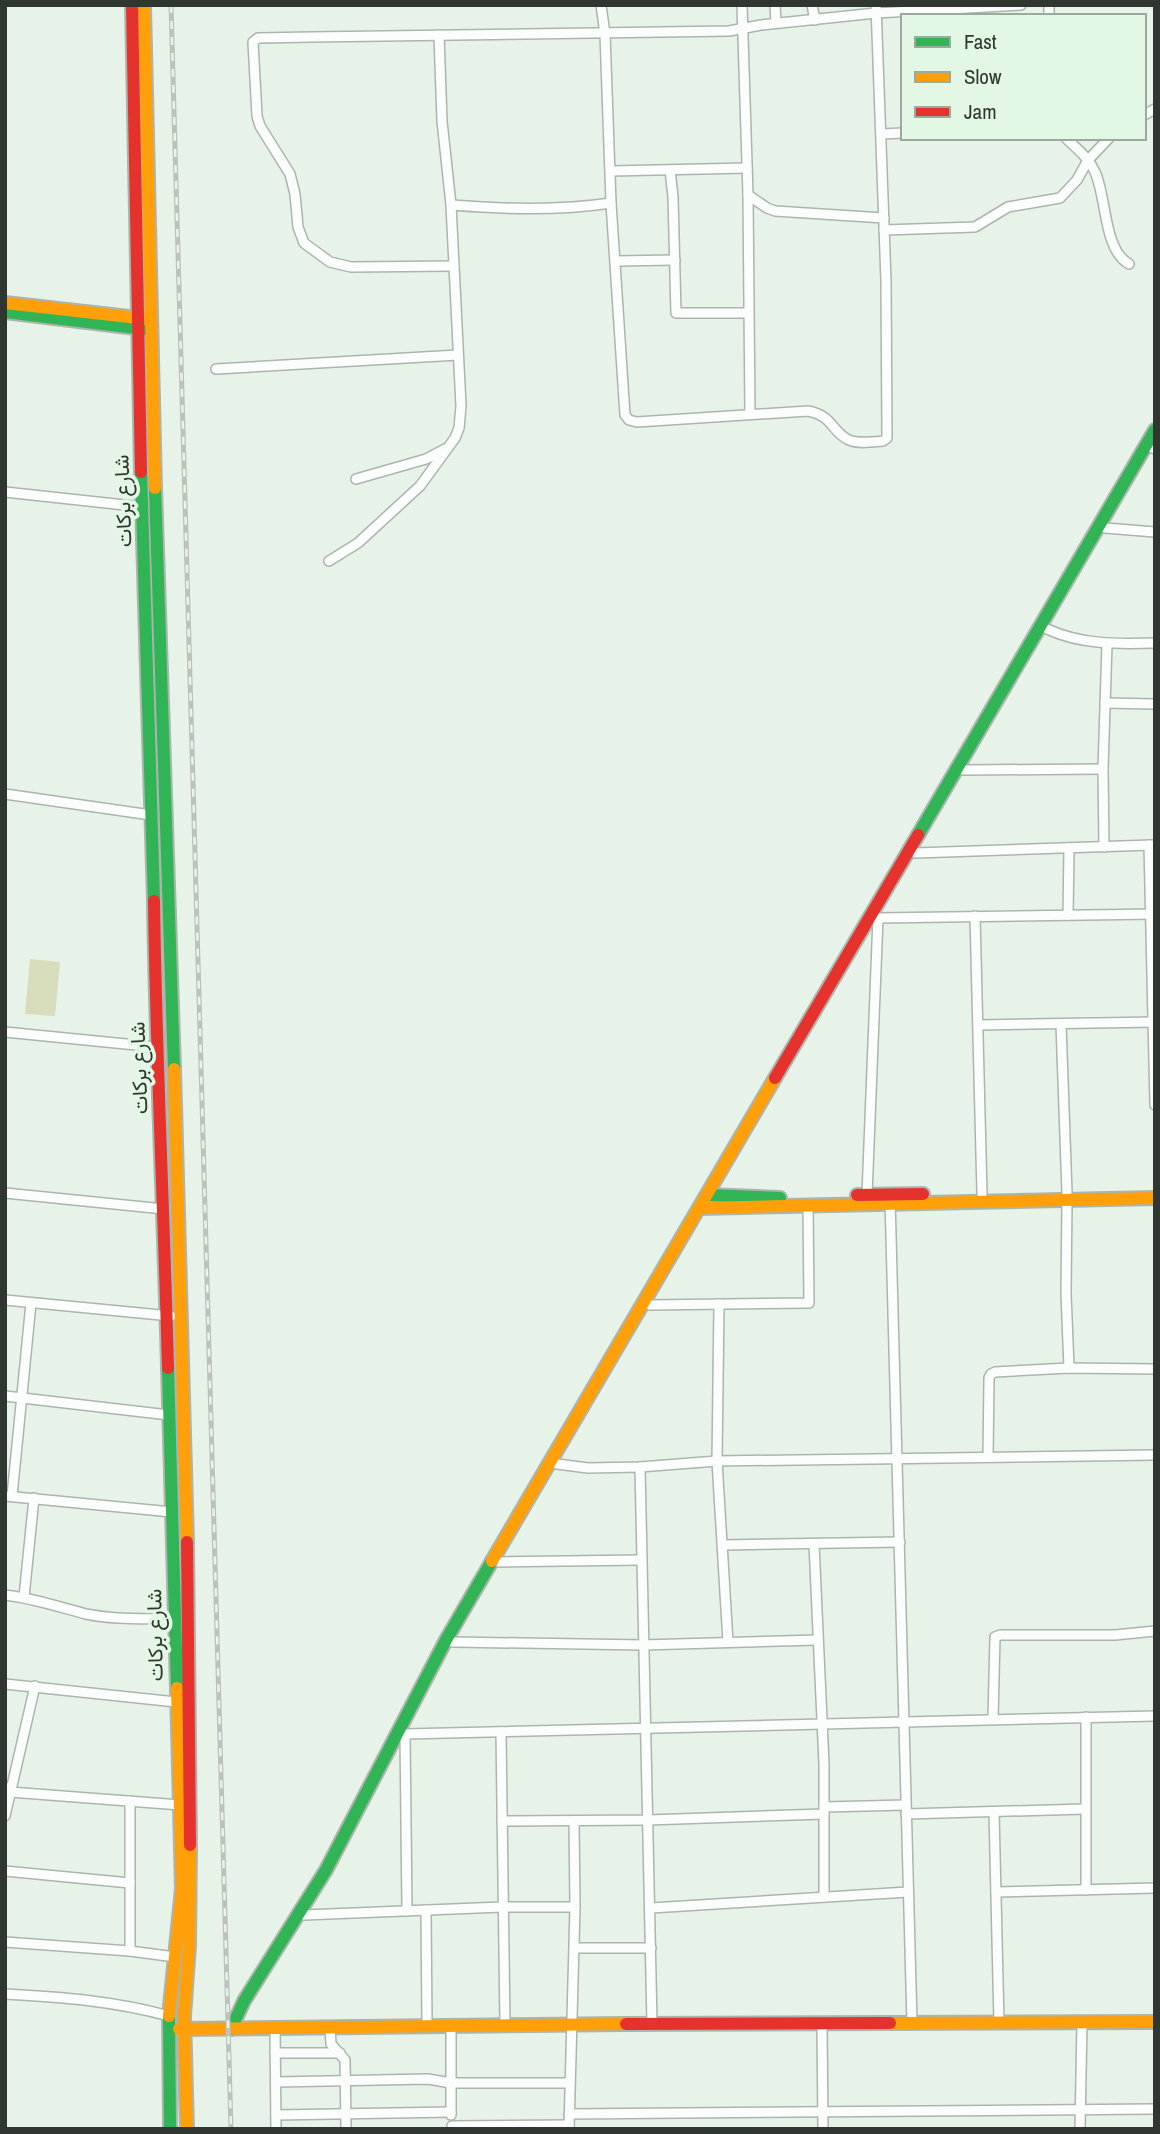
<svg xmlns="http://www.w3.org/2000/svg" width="1160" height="2134" viewBox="0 0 1160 2134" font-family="'Archivo Narrow',Vazirmatn,sans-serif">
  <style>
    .green { fill: #d7dcbb }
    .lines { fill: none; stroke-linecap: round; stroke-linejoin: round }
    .street-casing { stroke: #acb5ad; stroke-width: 12 }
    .fast-casing { stroke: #acb5ad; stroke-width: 16 }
    .slow-casing { stroke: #acb5ad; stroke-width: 16 }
    .jam-casing { stroke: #acb5ad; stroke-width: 16 }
    .street { stroke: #fbfdfc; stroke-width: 9 }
    .fast { stroke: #30b455; stroke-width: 12 }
    .slow { stroke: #ff9f0a; stroke-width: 12 }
    .jam { stroke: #e5322d; stroke-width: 12 }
    .rail-casing { stroke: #bdc0be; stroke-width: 5 }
    .rail { stroke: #e2f8e5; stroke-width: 2.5; stroke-dasharray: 8; stroke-linecap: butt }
    .labels { text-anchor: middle; stroke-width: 7; stroke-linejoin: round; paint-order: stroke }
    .street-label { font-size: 21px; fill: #2f3730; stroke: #e2f8e5 }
  </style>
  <rect width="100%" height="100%" fill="#e7f3e8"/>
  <polygon class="green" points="30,959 60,962 55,1016 25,1014"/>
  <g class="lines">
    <g class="street-casing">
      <g id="street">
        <path d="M601,5L605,34L611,203L625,415L629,420L637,422L808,411C834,416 831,432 849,440C858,444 872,442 883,441L887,438L886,281L876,5"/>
        <polyline points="742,5 748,195 750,414"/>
        <polyline points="775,5 776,23"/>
        <polyline points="812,5 815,20"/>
        <polyline points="1049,5 1049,16"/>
        <polyline points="1144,115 1155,109"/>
        <polyline points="881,134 903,133"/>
        <path d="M1066,138C1077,149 1089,158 1095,172C1107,198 1103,249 1129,264"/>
        <polyline points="670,170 673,197 676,313 748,313"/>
        <polyline points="611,171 747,168"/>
        <polyline points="748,195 767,208 775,211 884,218"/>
        <path d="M451,205C505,209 557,211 611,203"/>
        <polyline points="884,230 975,227 1008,207 1060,198 1077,180 1088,160 1109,138"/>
        <polyline points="616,261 675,260"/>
        <polyline points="454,266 351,267 330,262 304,243 298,227 295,194 290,174 260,126 257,116 253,42 258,38 312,37 729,31 761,25 876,13 1021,5"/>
        <polyline points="216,369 458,355"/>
        <polyline points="1152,448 1155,449"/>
        <polyline points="356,479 426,459 445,449"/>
        <polyline points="5,492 143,507"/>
        <polyline points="1105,528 1155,532"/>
        <polyline points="329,561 358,543 420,486 455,438 459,428 461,406 451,205 442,121 439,35"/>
        <path d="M1047,629C1082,645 1117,644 1155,643"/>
        <polyline points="1105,703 1155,704"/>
        <polyline points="964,770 1103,769"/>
        <polyline points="5,794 151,815"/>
        <polyline points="1149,845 1155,1105"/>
        <polyline points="1104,847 1103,769 1107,644"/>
        <polyline points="916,853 1152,845"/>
        <polyline points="1068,915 1069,848"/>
        <polyline points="975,916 982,1194"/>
        <polyline points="1061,1024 1067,1193"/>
        <polyline points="979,1025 1155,1022"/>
        <polyline points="5,1032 156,1047"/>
        <polyline points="5,1193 164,1209"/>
        <polyline points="867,1195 878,918 1155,914"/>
        <polyline points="890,1199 912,2023"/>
        <polyline points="1067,1201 1066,1293 1069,1368"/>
        <polyline points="5,1300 171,1316"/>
        <polyline points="719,1304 717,1461 728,1642"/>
        <polyline points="650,1305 809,1303 808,1205"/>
        <polyline points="5,1396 169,1415"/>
        <polyline points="988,1457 989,1378 991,1374 995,1372 1069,1368 1155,1369"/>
        <polyline points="557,1464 588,1468 640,1467 717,1461 1155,1455"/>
        <polyline points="640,1467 652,2024"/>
        <polyline points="5,1496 172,1512"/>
        <polyline points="12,1496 31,1303"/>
        <polyline points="814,1544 824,1764 824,1897"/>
        <polyline points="723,1545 900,1542"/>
        <polyline points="499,1562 641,1560"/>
        <path d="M5,1595C33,1598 59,1607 86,1614C115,1620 144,1618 174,1619"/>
        <polyline points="24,1597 34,1498"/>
        <polyline points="453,1642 643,1645 818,1640"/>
        <polyline points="5,1684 176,1702"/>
        <polyline points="1086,1717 1086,1890"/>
        <polyline points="993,1719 995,1637 1000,1635 1115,1635 1155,1631"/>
        <polyline points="501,1732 505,2025"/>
        <polyline points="5,1787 10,1792 180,1805"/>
        <polyline points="130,1801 130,1951"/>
        <polyline points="824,1807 906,1805"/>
        <polyline points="994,1812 999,2023"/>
        <polyline points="906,1814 1085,1809"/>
        <polyline points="5,1816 35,1686"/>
        <polyline points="502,1821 648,1820 824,1814"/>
        <polyline points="5,1871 130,1883"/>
        <polyline points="996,1892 1155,1888"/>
        <polyline points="651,1908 908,1892"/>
        <polyline points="426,1910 427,2026"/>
        <polyline points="407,1911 405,1734 1155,1716"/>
        <polyline points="304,1915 502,1907 575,1907"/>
        <polyline points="5,1942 130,1951 175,1957"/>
        <polyline points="575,1948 651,1948"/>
        <path d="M5,1994C61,1997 115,2001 169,2016"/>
        <polyline points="822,2024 823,2129"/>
        <polyline points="275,2028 276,2129"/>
        <polyline points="330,2028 331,2044 345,2060 346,2129"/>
        <polyline points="275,2053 340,2053"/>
        <polyline points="276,2082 428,2079 451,2083 570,2083"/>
        <polyline points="569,2114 1155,2109"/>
        <polyline points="276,2115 451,2112"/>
        <polyline points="451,2115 451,2026"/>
        <polyline points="452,2126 569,2125"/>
        <polyline points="569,2129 575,1907 574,1821"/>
        <polyline points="1080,2129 1082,2022"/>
      </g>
    </g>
    <g class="fast-casing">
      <g id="fast">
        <polyline points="5,312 144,329"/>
        <polyline points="141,472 154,901"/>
        <polyline points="155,488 174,1069"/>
        <polyline points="918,835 1155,430"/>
        <polyline points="707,1195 780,1198"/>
        <polyline points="168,1368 177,1688"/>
        <polyline points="169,2016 170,2129"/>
        <polyline points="231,2029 244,2001 326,1870 446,1640 492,1561"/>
      </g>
    </g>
    <g class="slow-casing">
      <g id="slow">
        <polyline points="144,5 155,488"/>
        <polyline points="5,303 147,319"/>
        <polyline points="174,1069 187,1542"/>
        <polyline points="699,1208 1155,1198"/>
        <polyline points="492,1561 775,1078"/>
        <polyline points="169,2016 182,1888 177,1688"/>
        <polyline points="890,2023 1155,2022"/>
        <polyline points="179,2029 626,2024"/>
        <polyline points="187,2129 184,2016 189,1946 190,1845"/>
      </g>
    </g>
    <g class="jam-casing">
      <g id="jam">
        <polyline points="132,5 141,472"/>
        <path d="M154,901C156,1057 164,1212 168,1368"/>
        <polyline points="775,1078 918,835"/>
        <polyline points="857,1195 923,1194"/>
        <polyline points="187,1542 190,1845"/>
        <polyline points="626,2024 890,2023"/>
      </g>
    </g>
    <use href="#street" class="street"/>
    <use href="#fast" class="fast"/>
    <use href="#slow" class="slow"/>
    <use href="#jam" class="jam"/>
    <g class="rail-casing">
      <polyline id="rail" points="171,5 231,2129"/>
    </g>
    <use href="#rail" class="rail"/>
  </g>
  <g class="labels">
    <g class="street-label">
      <text transform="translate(123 501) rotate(-92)" y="7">شارع بركات</text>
      <text transform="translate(139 1068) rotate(-92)" y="7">شارع بركات</text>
      <text transform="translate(155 1635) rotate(-91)" y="7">شارع بركات</text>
    </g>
  </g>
  <rect width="1160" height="2134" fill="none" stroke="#2f3730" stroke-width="14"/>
  <rect x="901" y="14" width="245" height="126" fill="#e2f8e5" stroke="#9aab9d" stroke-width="2"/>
  <rect x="915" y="37" width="35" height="10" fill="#30b455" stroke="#9aab9d" stroke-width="2"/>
  <text x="964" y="49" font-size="21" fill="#2f3730">Fast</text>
  <rect x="915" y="72" width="35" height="10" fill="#ff9f0a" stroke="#9aab9d" stroke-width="2"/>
  <text x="964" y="84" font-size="21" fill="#2f3730">Slow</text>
  <rect x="915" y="107" width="35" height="10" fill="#e5322d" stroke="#9aab9d" stroke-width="2"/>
  <text x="964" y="119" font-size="21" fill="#2f3730">Jam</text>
</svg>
